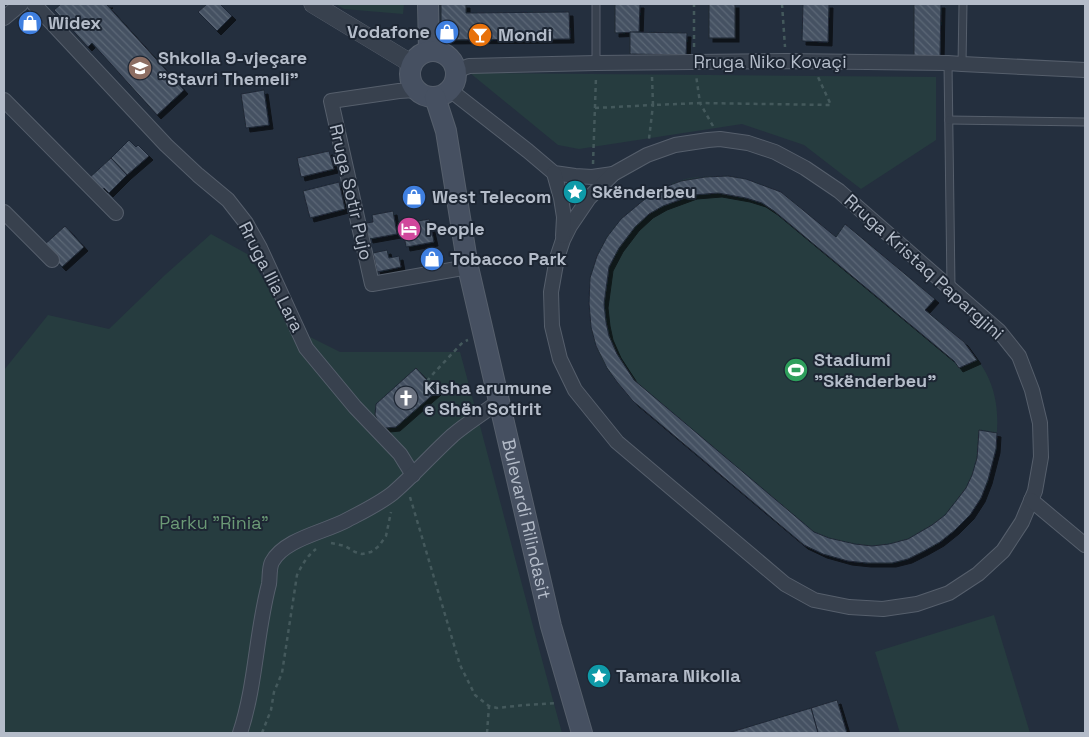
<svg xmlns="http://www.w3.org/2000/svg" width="1089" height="737" viewBox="0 0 1089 737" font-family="'Space Grotesk',sans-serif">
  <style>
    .park { fill: #263c3f }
    .building { fill: url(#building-back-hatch); stroke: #1f2835; filter: url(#shadow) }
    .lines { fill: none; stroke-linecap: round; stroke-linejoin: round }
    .service-casing { stroke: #565f6c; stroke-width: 9 }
    .minor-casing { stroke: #565f6c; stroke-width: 16 }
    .tertiary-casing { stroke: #565f6c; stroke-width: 19 }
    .secondary-casing { stroke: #565f6c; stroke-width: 22 }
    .path { stroke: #44595c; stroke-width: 2.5; stroke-dasharray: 4 4; stroke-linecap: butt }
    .service { stroke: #38414e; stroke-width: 7 }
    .minor { stroke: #38414e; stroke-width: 14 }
    .tertiary { stroke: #38414e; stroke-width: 18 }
    .secondary { stroke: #465061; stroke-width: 20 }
    .labels { text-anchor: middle; stroke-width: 4; stroke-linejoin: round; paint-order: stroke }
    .poi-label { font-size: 18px; font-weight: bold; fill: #b4bcc9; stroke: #1d2633; text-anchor: start }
    .street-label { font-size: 18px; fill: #b4bcc9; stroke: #1d2633 }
    .park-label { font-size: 18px; fill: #6b9a76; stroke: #1d2633 }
  </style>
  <defs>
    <pattern id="building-back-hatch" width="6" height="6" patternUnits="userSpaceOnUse" patternTransform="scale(1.25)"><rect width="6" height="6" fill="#455162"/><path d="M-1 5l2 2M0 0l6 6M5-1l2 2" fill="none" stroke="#5d6877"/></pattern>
    <filter id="shadow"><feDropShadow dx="4" dy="4" stdDeviation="0" flood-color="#0009"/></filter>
  </defs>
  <rect width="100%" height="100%" fill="#242f3e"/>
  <g class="park">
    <polygon points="336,4 404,4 403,14 344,9"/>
    <polygon points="470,73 936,77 936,140 861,189 804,145 742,124 579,149 558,145"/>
    <path d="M728,176L746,179L781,192L835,237L845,224L935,299L925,310C948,329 972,346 986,373C1001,401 999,434 992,465C989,476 987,487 981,497C978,503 973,507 969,512C965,518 960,524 955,530C940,545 913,560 892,563C887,564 882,563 877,563C851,562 827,556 804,545L634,401C618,384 603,367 596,345C592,334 591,323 590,311C587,267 600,236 634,208C647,197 662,187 679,181C694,176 712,176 728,176Z"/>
    <path d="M211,234L249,255L292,328L340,352H460C495,479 527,607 562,733H4V370L48,315L109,329L165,275Z"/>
    <polygon points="994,615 1030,733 900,733 875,652"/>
  </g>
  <g class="building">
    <polygon points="61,4 109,4 107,5 184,90 157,115 92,43 88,47 54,10"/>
    <polygon points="207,4 220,4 232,16 217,31 198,12"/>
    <polygon points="441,4 466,4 466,13 569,12 570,39 441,40"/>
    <polygon points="615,4 640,4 639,32 615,33"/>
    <rect x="709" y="4" width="26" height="34"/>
    <polygon points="803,4 829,4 828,42 802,41"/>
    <polygon points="914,4 941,4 940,57 914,57"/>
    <polygon points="630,32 687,33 686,55 630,54"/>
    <polygon points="264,90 269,125 246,128 241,94"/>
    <polygon points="129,140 136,147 138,145 149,156 127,175 111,158"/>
    <polygon points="329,151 334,169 301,177 297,158"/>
    <polygon points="111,158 127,175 109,193 104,188 100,191 88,179"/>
    <polygon points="728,176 746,179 781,192 836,237 845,224 935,299 925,310 964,342 977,360 959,368 954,361 774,211 762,203 746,198 718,193 693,195 663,206 649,214 635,227 619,248 609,267 604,304 606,322 609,336 617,354 634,380 814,532 829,538 855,544 872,546 889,544 908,539 932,525 945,515 956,501 966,488 972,475 977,458 979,430 997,433 996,449 988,480 981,498 970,515 955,530 940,542 924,551 908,559 892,563 867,563 848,561 823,554 804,545 633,401 617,382 607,368 596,346 591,327 589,303 590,278 597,256 607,237 621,219 645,199 662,188 681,181 705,177"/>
    <polygon points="339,182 345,209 310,218 303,191"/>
    <polygon points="393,211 397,234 369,239 366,223 373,222 372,215"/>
    <polygon points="429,219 434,242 406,247 402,224"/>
    <polygon points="65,226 84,247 62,267 43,246"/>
    <polygon points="387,250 389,258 399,256 401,267 377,272 373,253"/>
    <polygon points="416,368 437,391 396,427 386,428 379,423 375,415 376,404"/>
    <polygon points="837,700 847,733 818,733 811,708"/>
    <polygon points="811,708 818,733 728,733"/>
  </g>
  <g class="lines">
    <g class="service-casing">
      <g id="service">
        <polyline points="596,4 596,63"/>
        <polyline points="948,63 951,287"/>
        <polyline points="962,64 963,4"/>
        <polyline points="949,120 1085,122"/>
      </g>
    </g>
    <g class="minor-casing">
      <g id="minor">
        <polyline points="34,4 166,145 198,175 228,200 246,223 260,248 306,348 355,407 400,454 413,475"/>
        <polyline points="4,18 21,4"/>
        <polyline points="456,71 469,66 596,63 786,61 948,63 962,64 1085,70"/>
        <polyline points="416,90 399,91 331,101 372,284 468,267"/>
        <polyline points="450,90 528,151 554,173 575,176 592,177 613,174"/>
        <polyline points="4,100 116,213"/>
        <polygon points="720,139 748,143 775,152 805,168 839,191 999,331 1019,356 1032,390 1040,423 1041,457 1035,491 1022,522 1003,551 978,574 949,593 917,604 883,609 849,607 814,600 785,584 617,442 575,390 560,359 552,326 551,292 557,258 563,240 570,226 589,198 613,174 647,155 675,145 708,140"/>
        <polyline points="554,173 561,198 564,217 563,236"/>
        <polyline points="4,212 52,260"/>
        <polyline points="1031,500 1085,545"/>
        <path d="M240,733C256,685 256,633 269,584C270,577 269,568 272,562C284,539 325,532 347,520C362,512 379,504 393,493C414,475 432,454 453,435C467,423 484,413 499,401"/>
      </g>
    </g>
    <g class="tertiary-casing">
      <polyline id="tertiary" points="313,4 412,64"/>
    </g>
    <g class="secondary-casing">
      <g id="secondary">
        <polyline points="428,4 429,51"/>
        <circle cx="433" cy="74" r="23"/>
        <path id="s1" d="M435,97L446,131L468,267L551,626L582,733"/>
      </g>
    </g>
    <g class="path">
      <polyline points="782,4 785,47"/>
      <polyline points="694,47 694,4"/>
      <polyline points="652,77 653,105 700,103 696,75"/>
      <polyline points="595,108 653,105 649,139"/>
      <polyline points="713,126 700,103 831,105 818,77"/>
      <polyline points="593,164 596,77"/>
      <polyline points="427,381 433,374 463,342 468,340"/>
      <polyline points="410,497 460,665 475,695 489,706 497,708 525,705 557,703"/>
      <polyline points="331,543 345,546 355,552 362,554 371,552 379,546 386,536 391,512"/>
      <path d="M262,733L271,710L274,692L282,673L297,575C302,565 307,556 316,549"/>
      <polyline points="487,733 489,706"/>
    </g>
    <use href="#service" class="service"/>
    <use href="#minor" class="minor"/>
    <use href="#tertiary" class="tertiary"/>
    <use href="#secondary" class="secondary"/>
  </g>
  <defs>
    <g id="shop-disc" transform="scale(1.25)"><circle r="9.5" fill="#3f7fe0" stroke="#1d2633"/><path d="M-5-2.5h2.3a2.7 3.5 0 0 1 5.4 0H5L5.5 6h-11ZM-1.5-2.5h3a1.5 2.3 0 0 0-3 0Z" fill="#fff"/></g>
    <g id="bar-disc" transform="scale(1.25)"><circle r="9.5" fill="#e8710a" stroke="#1d2633"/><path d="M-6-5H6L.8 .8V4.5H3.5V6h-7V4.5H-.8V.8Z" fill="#fff"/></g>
    <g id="school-disc" transform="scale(1.25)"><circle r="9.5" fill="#8d6e63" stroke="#1d2633"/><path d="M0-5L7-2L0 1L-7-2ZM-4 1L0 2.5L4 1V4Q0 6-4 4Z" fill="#fff"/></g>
    <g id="sight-disc" transform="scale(1.25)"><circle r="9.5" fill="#0f9aa8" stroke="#1d2633"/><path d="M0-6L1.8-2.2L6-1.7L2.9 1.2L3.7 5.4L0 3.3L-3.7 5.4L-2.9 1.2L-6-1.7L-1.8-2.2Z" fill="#fff"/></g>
    <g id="hotel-disc" transform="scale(1.25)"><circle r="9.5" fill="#d1479c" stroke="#1d2633"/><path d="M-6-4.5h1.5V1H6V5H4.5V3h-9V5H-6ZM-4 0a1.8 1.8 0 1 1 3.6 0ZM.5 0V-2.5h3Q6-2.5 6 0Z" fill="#fff"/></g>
    <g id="stadium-disc" transform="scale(1.25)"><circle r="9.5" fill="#2e9e5b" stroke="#1d2633"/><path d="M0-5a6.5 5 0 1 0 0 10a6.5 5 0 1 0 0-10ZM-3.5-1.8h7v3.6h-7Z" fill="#fff"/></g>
    <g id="church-disc" transform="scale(1.25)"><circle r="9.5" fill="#6b7280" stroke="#1d2633"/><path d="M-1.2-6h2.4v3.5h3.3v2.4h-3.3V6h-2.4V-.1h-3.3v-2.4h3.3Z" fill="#fff"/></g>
  </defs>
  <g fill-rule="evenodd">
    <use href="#shop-disc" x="30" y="23"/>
    <use href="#shop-disc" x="447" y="32"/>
    <use href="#bar-disc" x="480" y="35"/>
    <use href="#school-disc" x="140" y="68"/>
    <use href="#sight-disc" x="575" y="192"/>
    <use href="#shop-disc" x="414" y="197"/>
    <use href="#hotel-disc" x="409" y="229"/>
    <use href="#shop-disc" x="432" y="259"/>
    <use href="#stadium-disc" x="796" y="370"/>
    <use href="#church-disc" x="406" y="398"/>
    <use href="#sight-disc" x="599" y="676"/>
  </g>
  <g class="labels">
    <g class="poi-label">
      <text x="48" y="29">Widex</text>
      <text x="430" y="38" text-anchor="end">Vodafone</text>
      <text x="498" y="41">Mondi</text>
      <text x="158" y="64">Shkolla 9-vjeçare<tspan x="158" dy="21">"Stavri Themeli"</tspan></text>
      <text x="592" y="198">Skënderbeu</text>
      <text x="432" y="203">West Telecom</text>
      <text x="426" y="235">People</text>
      <text x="450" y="265">Tobacco Park</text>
      <text x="814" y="366">Stadiumi<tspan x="814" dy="21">"Skënderbeu"</tspan></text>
      <text x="424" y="394">Kisha arumune<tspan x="424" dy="21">e Shën Sotirit</tspan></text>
      <text x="616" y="682">Tamara Nikolla</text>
    </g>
    <g class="street-label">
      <text x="770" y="68">Rruga Niko Kovaçi</text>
      <text transform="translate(351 192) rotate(77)" y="6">Rruga Sotir Pujo</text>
      <text transform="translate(924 267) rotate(42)" y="6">Rruga Kristaq Papargjini</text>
      <text transform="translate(271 277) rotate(63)" y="6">Rruga Ilia Lara</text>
      <text dy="6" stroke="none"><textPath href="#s1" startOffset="432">Bulevardi Rilindasit</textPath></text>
    </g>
    <g class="park-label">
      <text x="214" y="529">Parku "Rinia"</text>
    </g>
  </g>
  <rect width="1089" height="737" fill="none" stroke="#b4bcc9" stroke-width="10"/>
</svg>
